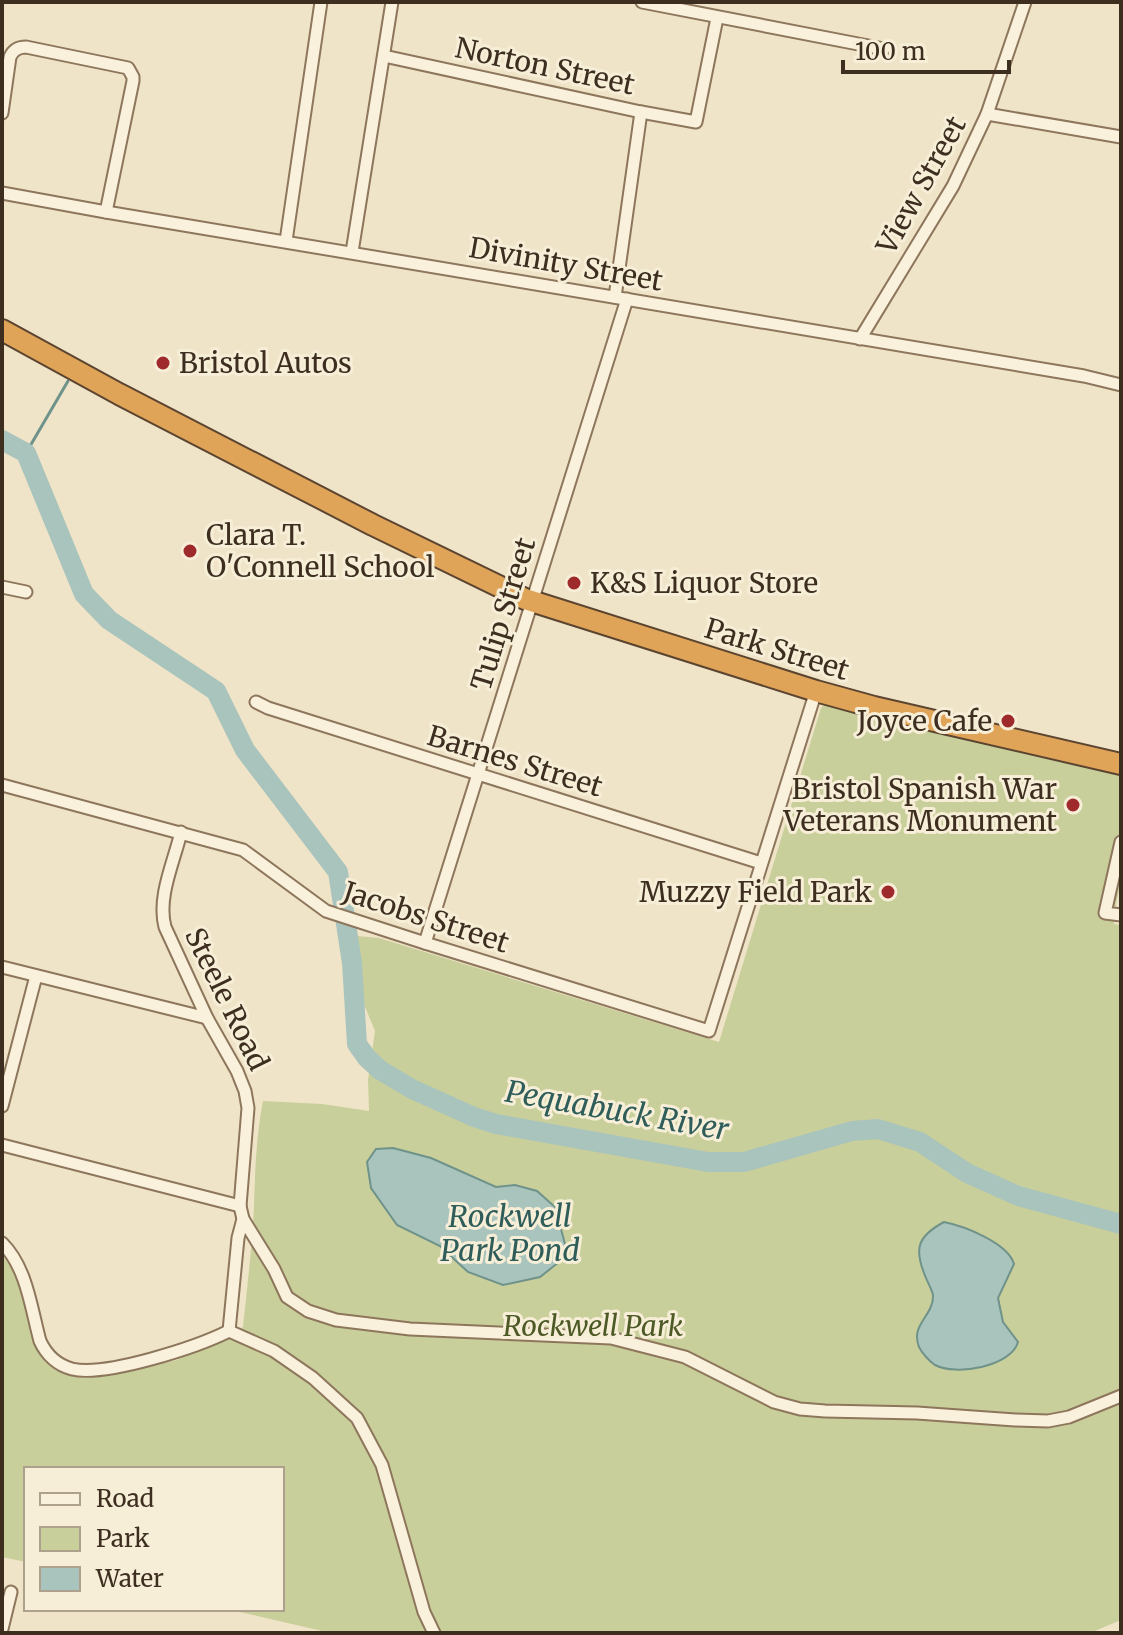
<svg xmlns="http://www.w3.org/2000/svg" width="1123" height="1635" viewBox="0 0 1123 1635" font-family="Merriweather,serif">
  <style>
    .green { fill: #c9cf9b }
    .water { fill: #a9c4bc; stroke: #6f938a; stroke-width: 2 }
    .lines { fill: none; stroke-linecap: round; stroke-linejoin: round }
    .stream { stroke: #6f938a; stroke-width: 3 }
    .river { stroke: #a9c4bc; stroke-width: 20 }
    .street-casing { stroke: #8d765c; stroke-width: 15 }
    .highway-casing { stroke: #5b4430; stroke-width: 24 }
    .street { stroke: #faf1dc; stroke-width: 11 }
    .highway { stroke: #e0a458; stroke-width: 20 }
    .poi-dot { fill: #9e2a2b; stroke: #f7eed8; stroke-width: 3 }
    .labels { text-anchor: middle; stroke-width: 6; stroke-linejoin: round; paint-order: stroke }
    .street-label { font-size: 28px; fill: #3d2e20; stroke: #f7eed8 }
    .poi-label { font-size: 28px; fill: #3d2e20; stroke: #f7eed8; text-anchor: start }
    .park-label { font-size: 28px; font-style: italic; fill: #4d5a26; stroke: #f7eed8 }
    .water-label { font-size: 30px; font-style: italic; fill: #2f5d5a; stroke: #f7eed8 }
  </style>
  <rect width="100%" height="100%" fill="#f0e4c8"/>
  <path class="green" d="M825,704L1121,771V881L1116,904L1114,924L1121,925V1620L1090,1633H357L322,1631L227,1609H282V1469H26V1562L2,1557V1254L17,1277L38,1347L50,1365L69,1375L109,1374L177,1360L243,1327C247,1288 252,1248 254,1208C255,1172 256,1136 263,1101L322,1104L369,1111L368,1080L375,1031L351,973L357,936L379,938L719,1042L821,708Z"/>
  <g class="water">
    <polygon points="393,1148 431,1158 496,1187 515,1185 537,1191 555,1207 565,1244 559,1262 540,1277 503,1285 468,1272 440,1246 397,1225 371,1188 367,1162 376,1149"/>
    <path d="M944,1222C964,1226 1008,1243 1014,1264L998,1298L1003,1322L1018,1342C1011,1367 955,1376 935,1365C929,1361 922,1353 919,1347C910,1324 934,1316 933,1295C932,1290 928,1283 926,1278C914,1250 916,1237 944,1222Z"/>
  </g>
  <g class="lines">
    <polyline class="stream" points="26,453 68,381"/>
    <polyline class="river" points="2,440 26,453 84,594 109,620 216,691 245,750 338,872 352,963 357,1044 367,1058 380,1070 412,1089 474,1117 496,1124 708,1162 744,1162 852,1131 878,1129 920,1142 967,1173 1018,1196 1121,1224"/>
    <g class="street-casing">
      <g id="street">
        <polyline points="642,2 884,49"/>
        <polyline points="384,56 641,112 696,122 717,18"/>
        <path d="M2,113L10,57C13,50 18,47 26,47L128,68L133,77V81L106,212"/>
        <polyline points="987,114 1121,137"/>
        <polyline points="2,193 106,212 1084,376 1121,385"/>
        <polyline points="286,241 321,2"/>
        <polyline points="352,252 392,2"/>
        <polyline points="615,297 641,112"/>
        <polyline points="860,339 953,186 987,114 1025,2"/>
        <polyline points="2,587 26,592"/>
        <polyline points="256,702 268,708 761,863"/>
        <polyline points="2,785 243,850 326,911 425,943 709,1031 816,691"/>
        <path d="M181,832C174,862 157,897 165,927L207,1018L237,1071L245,1091L248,1108L240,1206L243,1219L238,1238L229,1331"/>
        <polyline points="1121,842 1105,913 1121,915"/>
        <polyline points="425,943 627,299"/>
        <polyline points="2,967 207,1018"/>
        <polyline points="2,1106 36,976"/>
        <polyline points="2,1145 240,1206"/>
        <polyline points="243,1219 274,1269 287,1297 308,1311 336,1320 410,1329 611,1338 685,1357 774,1402 800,1409 825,1411 917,1413 1015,1420 1048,1421 1069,1417 1121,1396"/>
        <path d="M2,1243C27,1268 31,1308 40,1341C46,1354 57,1365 72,1369C106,1377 197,1347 229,1331"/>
        <polyline points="229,1331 274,1351 313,1378 357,1418 382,1465 424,1612 434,1633"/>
        <polyline points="2,1629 11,1592"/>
      </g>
    </g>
    <g class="highway-casing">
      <polyline id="highway" points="2,330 119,394 373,525 525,599 816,691 874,707 1121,764"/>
    </g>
    <use href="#street" class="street"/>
    <use href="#highway" class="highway"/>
  </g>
  <g class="poi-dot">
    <circle cx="163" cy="363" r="8"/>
    <circle cx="190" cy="551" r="8"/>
    <circle cx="574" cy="583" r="8"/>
    <circle cx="1008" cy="721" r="8"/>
    <circle cx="1073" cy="805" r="8"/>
    <circle cx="888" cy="892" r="8"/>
  </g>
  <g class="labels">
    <g class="street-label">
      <text transform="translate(545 66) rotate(12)" y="10">Norton Street</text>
      <text transform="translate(921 185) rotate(-61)" y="10">View Street</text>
      <text transform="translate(566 264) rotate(10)" y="10">Divinity Street</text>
      <text transform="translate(503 614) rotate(-73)" y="10">Tulip Street</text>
      <text transform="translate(777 649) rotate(17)" y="10">Park Street</text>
      <text transform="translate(515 761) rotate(17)" y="10">Barnes Street</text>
      <text transform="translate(426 917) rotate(18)" y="10">Jacobs Street</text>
      <text transform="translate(227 999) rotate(64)" y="10">Steele Road</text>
    </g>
    <g class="poi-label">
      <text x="179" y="373">Bristol Autos</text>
      <text x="206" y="545">Clara T.<tspan x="206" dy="32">O'Connell School</tspan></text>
      <text x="590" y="593">K&amp;S Liquor Store</text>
      <text x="992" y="731" text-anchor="end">Joyce Cafe</text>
      <text x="1057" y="799" text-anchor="end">Bristol Spanish War<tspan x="1057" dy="32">Veterans Monument</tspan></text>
      <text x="872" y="902" text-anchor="end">Muzzy Field Park</text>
    </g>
    <g class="park-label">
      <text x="593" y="1336">Rockwell Park</text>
    </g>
    <g class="water-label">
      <text transform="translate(617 1111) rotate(10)" y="10">Pequabuck River</text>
      <text x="510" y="1227">Rockwell<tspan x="510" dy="34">Park Pond</tspan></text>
    </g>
  </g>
  <rect width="1123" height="1635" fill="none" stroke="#3d2e20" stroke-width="8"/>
  <rect x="24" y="1467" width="260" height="144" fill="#f7eed8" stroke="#ada18e" stroke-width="2"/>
  <rect x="40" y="1493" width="40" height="12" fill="#faf1dc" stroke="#ada18e" stroke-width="2"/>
  <text x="96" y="1507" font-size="24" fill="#3d2e20">Road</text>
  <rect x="40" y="1527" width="40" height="24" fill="#c9cf9b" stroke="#ada18e" stroke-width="2"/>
  <text x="96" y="1547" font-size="24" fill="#3d2e20">Park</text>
  <rect x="40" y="1567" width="40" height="24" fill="#a9c4bc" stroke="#ada18e" stroke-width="2"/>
  <text x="96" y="1587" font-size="24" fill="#3d2e20">Water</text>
  <path d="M843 60v12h166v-12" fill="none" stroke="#3d2e20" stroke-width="4"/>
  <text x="855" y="60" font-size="24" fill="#3d2e20" stroke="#f7eed8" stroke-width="6" paint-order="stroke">100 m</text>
</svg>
